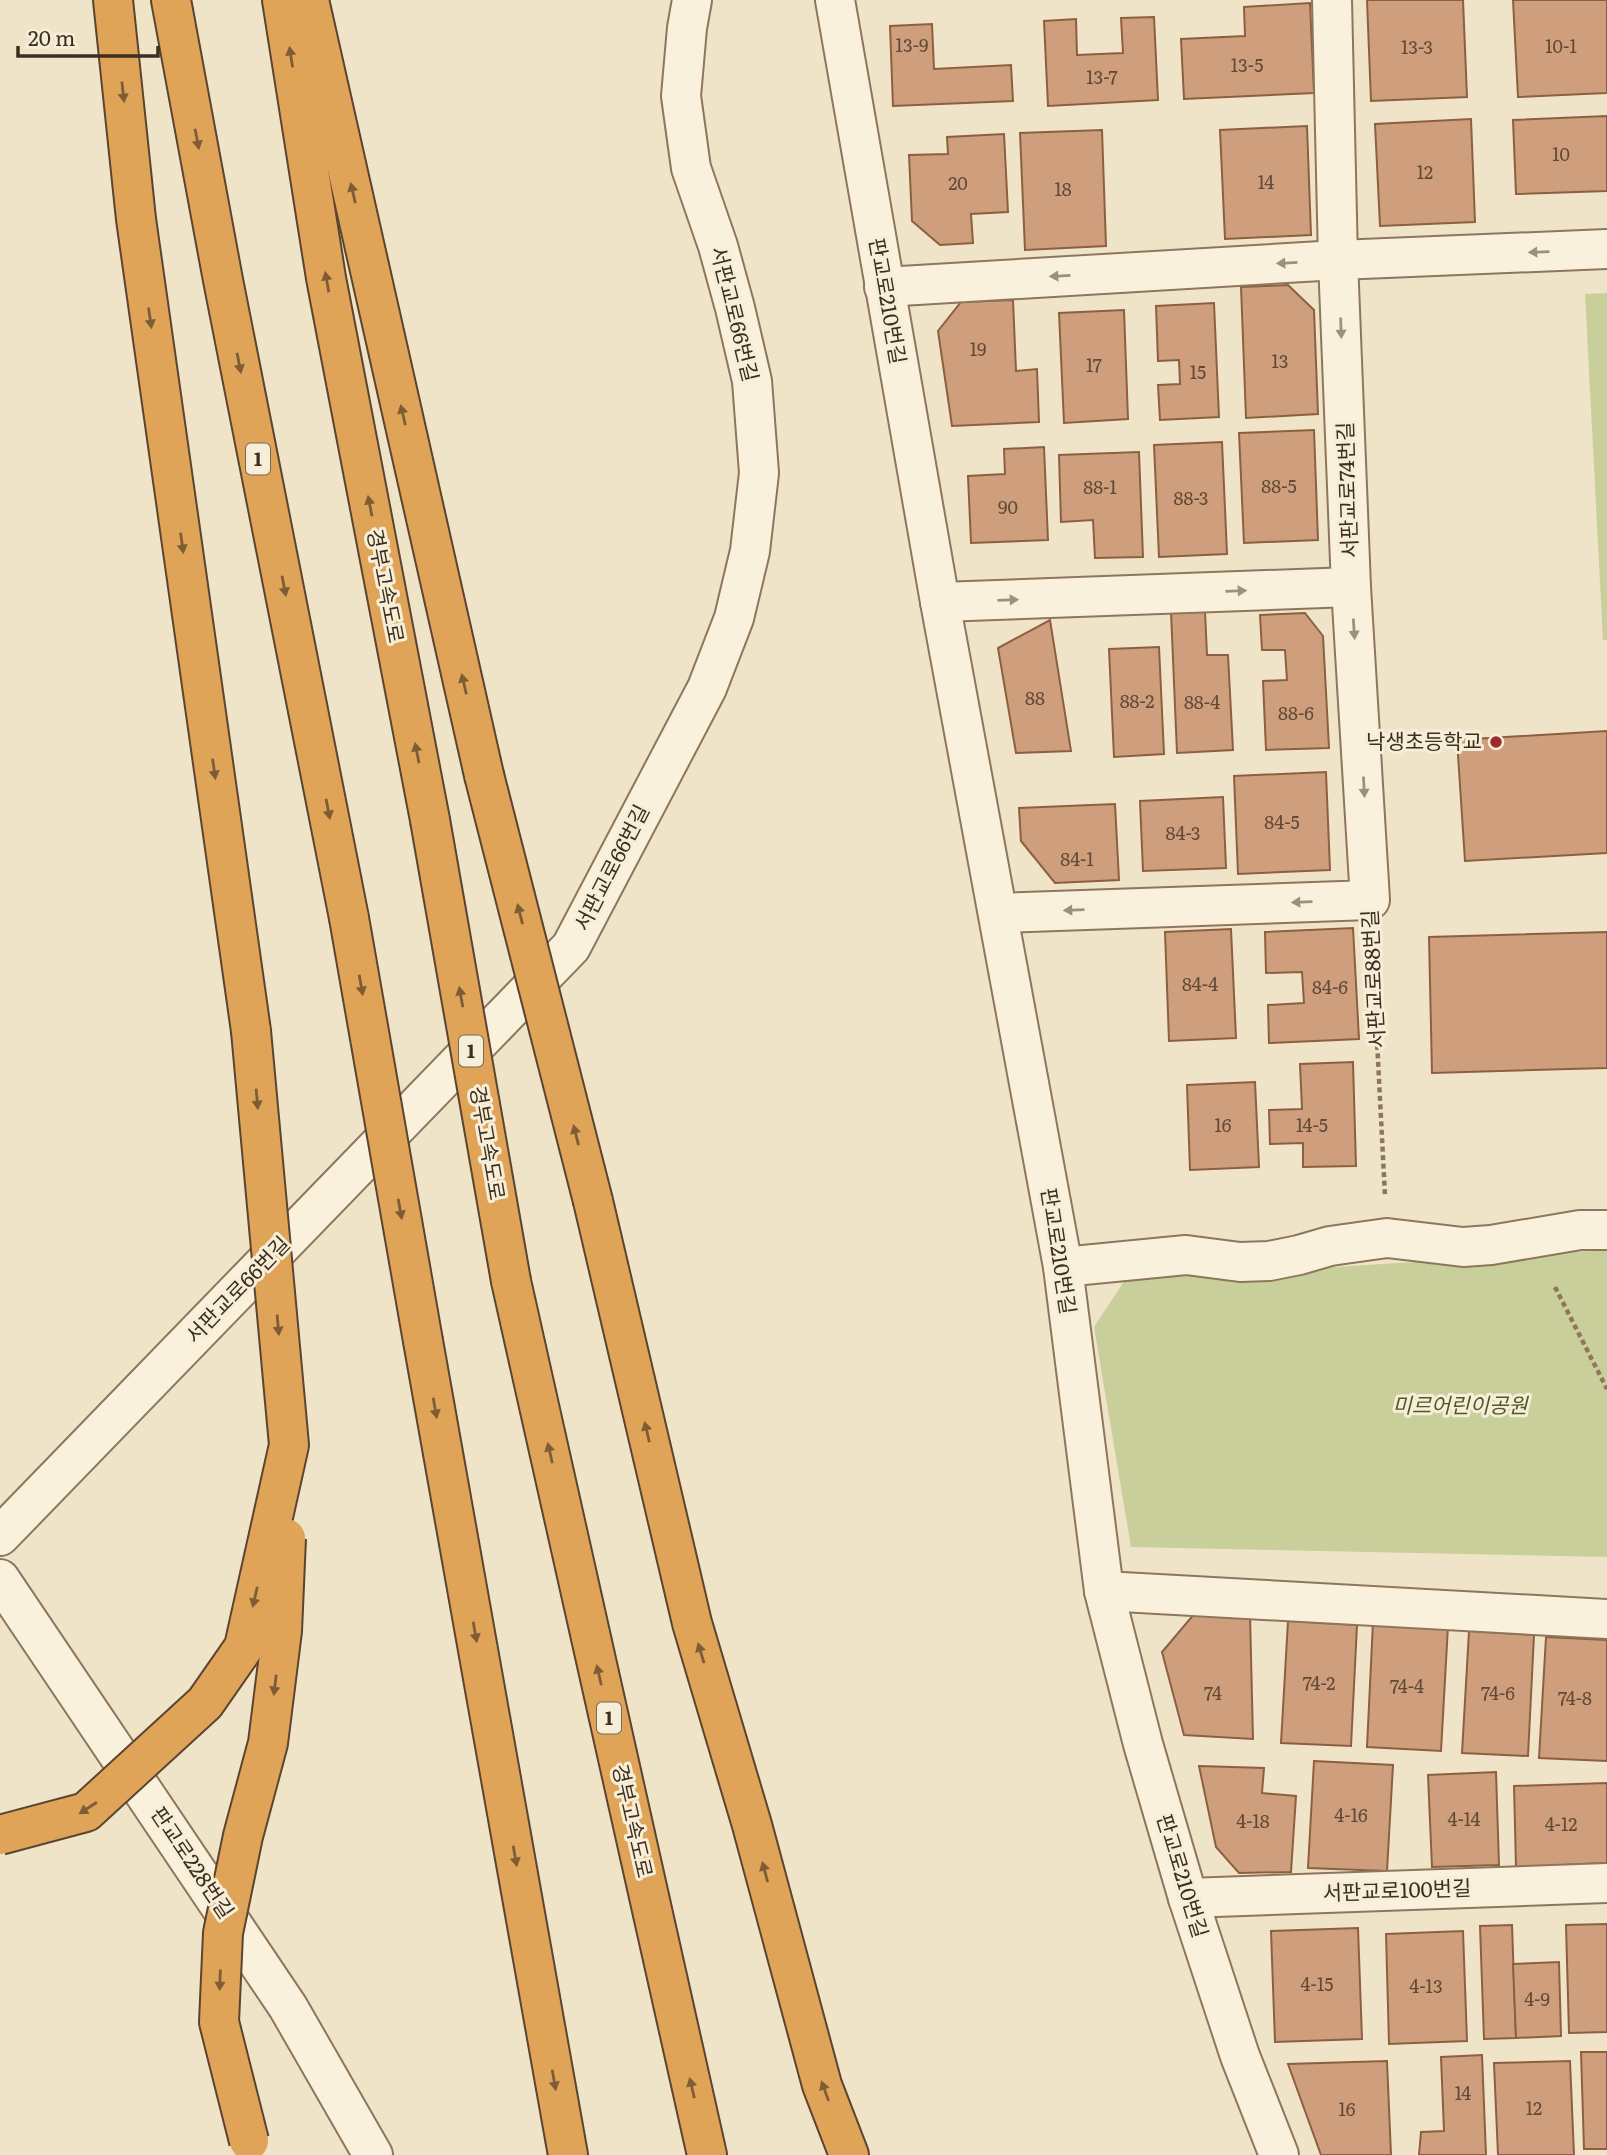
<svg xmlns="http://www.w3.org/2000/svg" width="1607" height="2155" viewBox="0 0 1607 2155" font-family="Literata,'Noto Sans KR',serif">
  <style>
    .green { fill: #c9cf9b }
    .building { fill: #cf9f7d; stroke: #8d5f41; stroke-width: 2 }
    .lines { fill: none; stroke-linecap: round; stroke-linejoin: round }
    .minor-casing { stroke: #8d765c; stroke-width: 42 }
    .tertiary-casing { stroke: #8d765c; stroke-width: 42 }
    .motorway-casing { stroke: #5b4430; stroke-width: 42 }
    .path { stroke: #8d765c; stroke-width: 4.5; stroke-dasharray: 5 3.5; stroke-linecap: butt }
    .minor { stroke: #faf1dc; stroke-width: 38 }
    .tertiary { stroke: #faf1dc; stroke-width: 38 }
    .motorway { stroke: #e0a458; stroke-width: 38 }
    .motorway-bridge-casing { stroke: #5b4430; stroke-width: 42; stroke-linecap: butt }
    .motorway-bridge { stroke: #e0a458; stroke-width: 38 }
    .oneway { fill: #7e5d36 }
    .oneway2 { fill: #9c907e }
    .poi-dot { fill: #9e2a2b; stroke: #f7eed8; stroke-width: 2.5 }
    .labels { text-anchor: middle; stroke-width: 6; stroke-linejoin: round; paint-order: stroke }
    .number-label { font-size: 18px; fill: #624a37 }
    .shield { fill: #f7eed8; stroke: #756857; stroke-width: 2 }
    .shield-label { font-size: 19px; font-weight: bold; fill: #3d2e20 }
    .street-label { font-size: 21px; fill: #3d2e20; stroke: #f7eed8 }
    .poi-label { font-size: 21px; fill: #3d2e20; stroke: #f7eed8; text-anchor: end }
    .park-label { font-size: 21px; font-style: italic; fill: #4d5a26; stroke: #f7eed8 }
  </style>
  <rect width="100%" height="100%" fill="#f0e4c8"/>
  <g class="green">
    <polygon points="1607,293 1607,640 1603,640 1585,294"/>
    <polygon points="1607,1250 1607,1557 1131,1547 1094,1327 1125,1280"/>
  </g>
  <g class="building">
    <polygon points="1367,0 1463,0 1467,97 1371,101"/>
    <polygon points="1513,0 1607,0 1607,93 1518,97"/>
    <polygon points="1310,3 1314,93 1184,99 1181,39 1245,36 1244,7"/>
    <polygon points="1154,17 1158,100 1048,106 1044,21 1076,19 1077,55 1123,53 1121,18"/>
    <polygon points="932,24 934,69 1011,65 1013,101 893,106 890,26"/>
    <polygon points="1607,116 1607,191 1516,194 1513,120"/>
    <polygon points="1471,119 1475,222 1380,226 1375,124"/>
    <polygon points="1307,126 1311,235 1225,239 1220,130"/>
    <polygon points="1102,130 1106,246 1025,250 1020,133"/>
    <polygon points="1004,134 1008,212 971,214 973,243 940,245 912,221 909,155 948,154 947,137"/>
    <polygon points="1288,285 1314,310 1318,414 1246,418 1241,287"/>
    <polygon points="1013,300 1016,371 1037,369 1039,422 952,426 938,331 961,302"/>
    <polygon points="1214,303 1219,417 1160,420 1158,385 1180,384 1179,360 1158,361 1156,306"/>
    <polygon points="1124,310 1128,419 1064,423 1059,313"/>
    <polygon points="1314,430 1318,540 1244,543 1239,433"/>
    <polygon points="1222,442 1227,554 1159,557 1154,445"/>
    <polygon points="1044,447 1048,540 971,543 968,476 1005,474 1004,449"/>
    <polygon points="1139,452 1143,557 1095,558 1093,520 1061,522 1059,455"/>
    <polygon points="1205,611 1207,655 1228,655 1233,750 1177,753 1171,612"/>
    <polygon points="1305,613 1323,636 1329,748 1266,750 1263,681 1287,680 1285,650 1262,650 1260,615"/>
    <polygon points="1050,620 1071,751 1016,753 998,648"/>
    <polygon points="1159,647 1164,754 1114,757 1109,649"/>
    <polygon points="1607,731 1607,853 1465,861 1457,740"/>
    <polygon points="1326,772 1330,870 1238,874 1234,776"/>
    <polygon points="1223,797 1226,868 1143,871 1140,801"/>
    <polygon points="1115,804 1119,880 1055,883 1021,841 1019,808"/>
    <polygon points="1353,928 1359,1039 1269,1043 1268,1005 1304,1003 1302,972 1266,973 1265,932"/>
    <polygon points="1231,929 1236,1038 1169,1041 1165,932"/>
    <polygon points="1607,932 1607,1068 1432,1073 1429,937"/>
    <polygon points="1353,1062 1356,1166 1303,1167 1303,1143 1270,1144 1269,1110 1302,1109 1300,1064"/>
    <polygon points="1255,1082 1259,1167 1190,1170 1187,1085"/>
    <polygon points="1195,1613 1250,1615 1253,1739 1184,1735 1162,1652"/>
    <polygon points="1288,1621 1357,1625 1351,1746 1281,1743"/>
    <polygon points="1373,1622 1448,1626 1441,1751 1367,1747"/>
    <polygon points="1469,1631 1534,1635 1528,1756 1462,1753"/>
    <polygon points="1546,1637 1607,1640 1607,1761 1539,1758"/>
    <polygon points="1314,1761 1393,1765 1387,1871 1308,1868"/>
    <polygon points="1199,1766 1264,1768 1262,1793 1296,1796 1291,1872 1239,1873 1216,1847"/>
    <polygon points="1496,1772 1499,1865 1432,1867 1428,1775"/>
    <polygon points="1607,1783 1607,1863 1516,1867 1514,1786"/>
    <polygon points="1607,1924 1607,2032 1569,2033 1566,1925"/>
    <polygon points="1512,1925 1516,2038 1484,2039 1480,1926"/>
    <polygon points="1358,1928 1362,2039 1275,2042 1271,1931"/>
    <polygon points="1463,1931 1467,2041 1389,2044 1386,1934"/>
    <polygon points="1559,1962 1561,2036 1516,2038 1513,1964"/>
    <polygon points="1581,2052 1607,2052 1607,2149 1584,2149"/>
    <polygon points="1482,2055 1486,2155 1419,2155 1421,2132 1444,2131 1441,2057"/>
    <polygon points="1387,2061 1391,2155 1321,2155 1288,2064"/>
    <polygon points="1570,2061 1574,2155 1498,2155 1494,2063"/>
  </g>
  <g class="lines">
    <g class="minor-casing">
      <g id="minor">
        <polyline points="835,0 940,602 1063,1267 1104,1591 1143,1744 1188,1898 1240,2056 1279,2155"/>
        <polyline points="884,287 1338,260 1607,249"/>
        <polyline points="940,602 1351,587"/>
        <polyline points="998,913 1370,900 1351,587 1338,260 1332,0"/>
        <polyline points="0,1536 571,947 707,688 734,618 750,551 759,473 752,381 735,308 718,246 691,168 681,96 687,28 692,0"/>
        <polyline points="1104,1591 1607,1619"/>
        <polyline points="1188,1898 1607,1883"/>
      </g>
    </g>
    <g class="tertiary-casing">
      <g id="tertiary">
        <polyline points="1063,1267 1186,1255 1240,1262 1269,1261 1299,1255 1330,1246 1387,1238 1463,1247 1491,1245 1580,1230 1607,1230"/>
        <polyline points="0,1579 288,2007 373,2155"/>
      </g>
    </g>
    <g class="motorway-casing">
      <g id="motorway">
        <polyline points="113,0 136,219 251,1031"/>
        <polyline points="171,0 223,280 349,918"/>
        <polyline points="282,0 326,278 430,820"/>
        <polyline points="309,0 484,775"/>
        <polyline points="593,1201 692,1623 752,1825 822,2085 849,2155"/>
        <polyline points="511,1281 707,2155"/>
        <polyline points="423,1341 568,2155"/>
      </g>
    </g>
    <g class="path">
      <polyline points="1372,943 1385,1196"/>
      <polyline points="1555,1287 1607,1389"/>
    </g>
    <use href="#minor" class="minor"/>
    <use href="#tertiary" class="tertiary"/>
    <use href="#motorway" class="motorway"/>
    <g class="motorway-bridge-casing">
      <g id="motorway-bridge">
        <polyline points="484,775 593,1201"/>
        <polyline points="430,820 511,1281"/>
        <polyline points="349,918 423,1341"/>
        <polyline points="0,1835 86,1812 205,1703 244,1647 289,1445 251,1031"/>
        <polyline points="249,2141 219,2022 223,1933 243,1836 268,1743 282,1631 286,1538"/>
      </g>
    </g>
    <use href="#motorway-bridge" class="motorway-bridge"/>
  </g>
  <defs><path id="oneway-solid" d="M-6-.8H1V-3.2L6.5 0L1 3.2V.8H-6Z" transform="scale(1.75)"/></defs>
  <g class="oneway">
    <use href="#oneway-solid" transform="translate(291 57) rotate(-99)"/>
    <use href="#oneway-solid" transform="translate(123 92) rotate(84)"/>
    <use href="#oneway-solid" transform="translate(197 139) rotate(79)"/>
    <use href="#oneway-solid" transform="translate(353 193) rotate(-103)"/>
    <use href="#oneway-solid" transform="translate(327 282) rotate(-100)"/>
    <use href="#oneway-solid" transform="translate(150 318) rotate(82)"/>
    <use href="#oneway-solid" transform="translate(239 363) rotate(79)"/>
    <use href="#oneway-solid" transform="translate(403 415) rotate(-103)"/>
    <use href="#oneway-solid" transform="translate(370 506) rotate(-101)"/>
    <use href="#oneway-solid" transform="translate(182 543) rotate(82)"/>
    <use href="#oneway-solid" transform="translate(284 586) rotate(79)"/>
    <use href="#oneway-solid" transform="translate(464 684) rotate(-103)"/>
    <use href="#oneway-solid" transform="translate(417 753) rotate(-101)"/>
    <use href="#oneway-solid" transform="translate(214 769) rotate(82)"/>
    <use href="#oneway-solid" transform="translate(328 809) rotate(79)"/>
    <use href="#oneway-solid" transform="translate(520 914) rotate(-104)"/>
    <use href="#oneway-solid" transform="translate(361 985) rotate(80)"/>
    <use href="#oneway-solid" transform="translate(461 997) rotate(-100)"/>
    <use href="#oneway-solid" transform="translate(257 1099) rotate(85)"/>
    <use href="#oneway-solid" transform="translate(576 1135) rotate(-104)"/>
    <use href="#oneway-solid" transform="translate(400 1209) rotate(80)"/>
    <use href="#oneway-solid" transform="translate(278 1325) rotate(85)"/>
    <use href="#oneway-solid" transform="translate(435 1408) rotate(80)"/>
    <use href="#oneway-solid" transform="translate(647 1432) rotate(-103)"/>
    <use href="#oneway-solid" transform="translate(550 1453) rotate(-103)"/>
    <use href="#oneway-solid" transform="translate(255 1597) rotate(103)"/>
    <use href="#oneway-solid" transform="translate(475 1632) rotate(80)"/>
    <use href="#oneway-solid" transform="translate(701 1653) rotate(-107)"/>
    <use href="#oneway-solid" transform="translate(599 1675) rotate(-103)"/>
    <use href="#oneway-solid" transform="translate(275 1685) rotate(97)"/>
    <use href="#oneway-solid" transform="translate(88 1808) rotate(147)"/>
    <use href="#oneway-solid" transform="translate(515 1856) rotate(80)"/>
    <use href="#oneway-solid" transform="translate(765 1872) rotate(-105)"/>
    <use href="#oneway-solid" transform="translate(220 1980) rotate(92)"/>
    <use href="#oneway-solid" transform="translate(554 2080) rotate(80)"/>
    <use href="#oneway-solid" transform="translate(692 2088) rotate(-103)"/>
    <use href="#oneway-solid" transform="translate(825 2091) rotate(-110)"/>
  </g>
  <g class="oneway2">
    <use href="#oneway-solid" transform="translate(1539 252) rotate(178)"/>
    <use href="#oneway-solid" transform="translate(1287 263) rotate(177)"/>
    <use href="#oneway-solid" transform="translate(1060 276) rotate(177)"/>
    <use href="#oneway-solid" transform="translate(1341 328) rotate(88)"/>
    <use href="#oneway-solid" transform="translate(1236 591) rotate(-2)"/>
    <use href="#oneway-solid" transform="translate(1008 600) rotate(-2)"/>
    <use href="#oneway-solid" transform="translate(1354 629) rotate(86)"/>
    <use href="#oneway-solid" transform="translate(1364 787) rotate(87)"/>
    <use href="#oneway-solid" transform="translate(1302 902) rotate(178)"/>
    <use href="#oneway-solid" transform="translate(1074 910) rotate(178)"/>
  </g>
  <circle class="poi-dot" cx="1496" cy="742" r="7"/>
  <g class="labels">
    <g class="number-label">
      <text x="912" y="52">13-9</text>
      <text x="1561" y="53">10-1</text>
      <text x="1417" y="54">13-3</text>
      <text x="1247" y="72">13-5</text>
      <text x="1102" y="84">13-7</text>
      <text x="1561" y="161">10</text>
      <text x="1425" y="179">12</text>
      <text x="1266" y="189">14</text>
      <text x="958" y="190">20</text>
      <text x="1063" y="196">18</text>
      <text x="978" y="356">19</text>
      <text x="1280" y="368">13</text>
      <text x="1094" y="372">17</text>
      <text x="1198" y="379">15</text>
      <text x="1279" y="493">88-5</text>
      <text x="1100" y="494">88-1</text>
      <text x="1191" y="505">88-3</text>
      <text x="1008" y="514">90</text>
      <text x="1035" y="705">88</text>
      <text x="1137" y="708">88-2</text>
      <text x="1202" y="709">88-4</text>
      <text x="1296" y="720">88-6</text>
      <text x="1282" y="829">84-5</text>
      <text x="1183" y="840">84-3</text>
      <text x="1077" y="866">84-1</text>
      <text x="1200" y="991">84-4</text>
      <text x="1330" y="994">84-6</text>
      <text x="1223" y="1132">16</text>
      <text x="1312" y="1132">14-5</text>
      <text x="1319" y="1690">74-2</text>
      <text x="1407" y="1693">74-4</text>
      <text x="1213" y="1700">74</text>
      <text x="1498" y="1700">74-6</text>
      <text x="1575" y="1705">74-8</text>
      <text x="1351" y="1822">4-16</text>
      <text x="1464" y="1826">4-14</text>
      <text x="1253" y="1828">4-18</text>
      <text x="1561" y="1831">4-12</text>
      <text x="1317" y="1991">4-15</text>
      <text x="1426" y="1993">4-13</text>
      <text x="1537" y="2006">4-9</text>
      <text x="1463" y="2100">14</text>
      <text x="1534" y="2115">12</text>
      <text x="1347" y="2116">16</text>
    </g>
    <g class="shield">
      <rect x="246" y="443.5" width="24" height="31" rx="5"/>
      <rect x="459" y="1035.5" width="24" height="31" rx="5"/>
      <rect x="597" y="1702.5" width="24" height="31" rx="5"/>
    </g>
    <g class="shield-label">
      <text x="258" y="466">1</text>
      <text x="471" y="1058">1</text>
      <text x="609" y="1725">1</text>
    </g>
    <g class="street-label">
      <text transform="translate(887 301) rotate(80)" y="7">판교로210번길</text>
      <text transform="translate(734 314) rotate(76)" y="7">서판교로66번길</text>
      <text transform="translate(1348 490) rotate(-92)" y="7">서판교로74번길</text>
      <text transform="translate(385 586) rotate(79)" y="7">경부고속도로</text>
      <text transform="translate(612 868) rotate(-63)" y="7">서판교로66번길</text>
      <text transform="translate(1374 979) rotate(-93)" y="7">서판교로88번길</text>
      <text transform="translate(487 1143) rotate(80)" y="7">경부고속도로</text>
      <text transform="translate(1058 1251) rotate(81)" y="7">판교로210번길</text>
      <text transform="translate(238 1290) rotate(-46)" y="7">서판교로66번길</text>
      <text transform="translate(632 1821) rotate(77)" y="7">경부고속도로</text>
      <text transform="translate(192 1863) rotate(56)" y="7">판교로228번길</text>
      <text transform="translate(1182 1876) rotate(73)" y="7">판교로210번길</text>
      <text transform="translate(1397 1891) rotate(-2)" y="7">서판교로100번길</text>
    </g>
    <g class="poi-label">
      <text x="1482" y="749">낙생초등학교</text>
    </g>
    <g class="park-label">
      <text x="1460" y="1413">미르어린이공원</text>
    </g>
  </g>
  <path d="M18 46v10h140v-10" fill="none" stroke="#3d2e20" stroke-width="3.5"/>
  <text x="28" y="46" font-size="21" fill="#3d2e20" stroke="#f7eed8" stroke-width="5" paint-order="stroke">20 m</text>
</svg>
